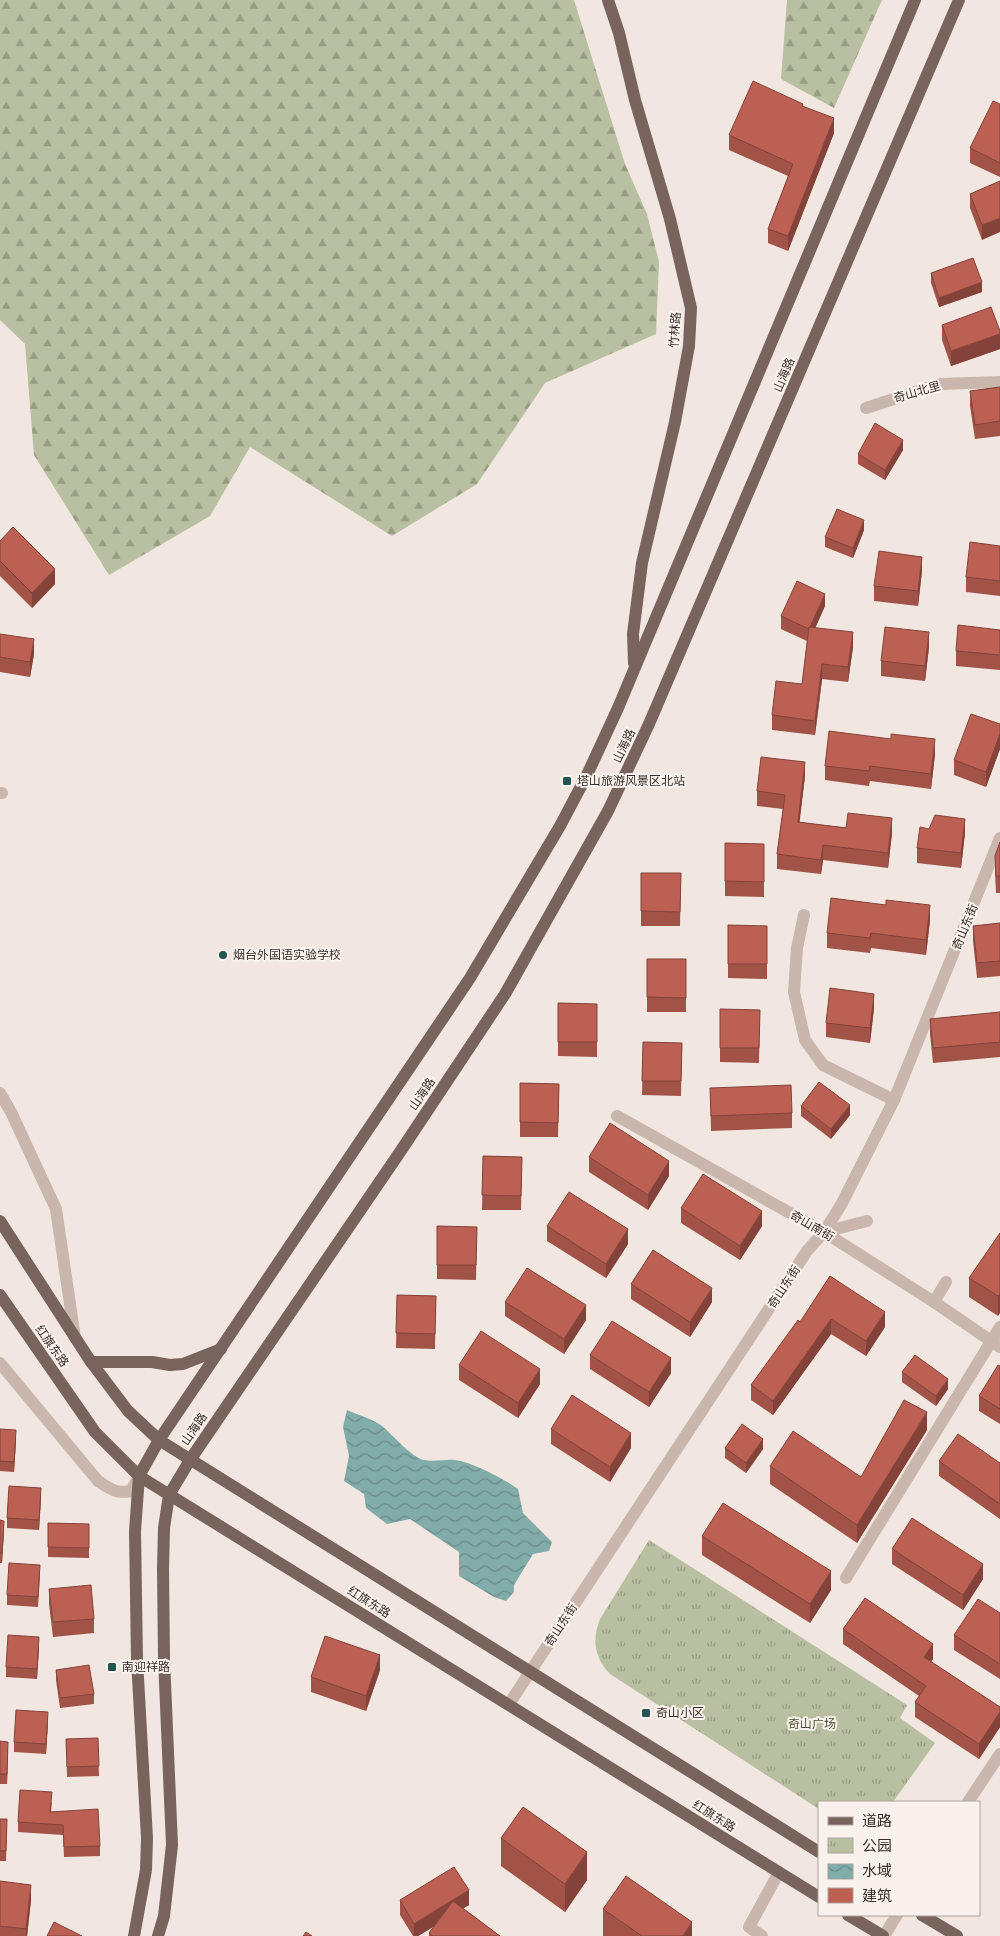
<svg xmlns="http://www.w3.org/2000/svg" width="1000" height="1936" viewBox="0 0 1000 1936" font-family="Figtree,'Noto Sans SC',sans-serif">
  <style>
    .forest { fill: url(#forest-firs) }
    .park { fill: url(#park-tufts) }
    .water { fill: url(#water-waves) }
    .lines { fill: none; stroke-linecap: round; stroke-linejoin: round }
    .minor { stroke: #c9b6ad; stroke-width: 12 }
    .major { stroke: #78635d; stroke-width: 12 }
    .wall { fill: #a25347 }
    .shaded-wall { fill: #84433a }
    .building { fill: #bc6053; stroke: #84433a }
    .poi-dot { fill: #235653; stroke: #f9f2ec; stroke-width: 2 }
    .labels { text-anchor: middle; stroke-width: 4; stroke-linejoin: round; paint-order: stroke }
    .street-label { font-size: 12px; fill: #382d2b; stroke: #f9f2ec }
    .poi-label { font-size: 12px; fill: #382d2b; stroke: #f9f2ec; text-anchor: start }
    .park-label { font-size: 12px; fill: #4b5430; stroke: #f9f2ec }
  </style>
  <defs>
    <pattern id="forest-firs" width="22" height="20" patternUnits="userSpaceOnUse" patternTransform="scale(1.25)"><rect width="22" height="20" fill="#b9bfa1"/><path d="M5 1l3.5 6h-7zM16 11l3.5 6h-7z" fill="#979c83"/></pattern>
    <pattern id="park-tufts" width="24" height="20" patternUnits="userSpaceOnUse" patternTransform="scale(1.25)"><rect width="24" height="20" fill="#b9bfa1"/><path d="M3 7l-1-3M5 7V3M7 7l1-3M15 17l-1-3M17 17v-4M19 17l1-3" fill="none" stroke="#979c83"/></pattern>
    <pattern id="water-waves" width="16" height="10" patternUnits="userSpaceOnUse" patternTransform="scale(1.25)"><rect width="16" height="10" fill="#81aca9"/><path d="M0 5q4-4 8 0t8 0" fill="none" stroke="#6b8c8a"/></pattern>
  </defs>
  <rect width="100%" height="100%" fill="#f1e7e0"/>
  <g class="forest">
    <polygon points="0,0 574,0 625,164 647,214 659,262 656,334 545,383 477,484 392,536 250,447 210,516 109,575 34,455 25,344 0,320"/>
    <polygon points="787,0 882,0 834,108 781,79"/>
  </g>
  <path class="park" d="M649,1540L907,1705L900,1718L935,1743L893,1802H819V1809L610,1674C594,1657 592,1640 600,1619Z"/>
  <path class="water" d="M347,1410C358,1415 373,1419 382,1426C392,1434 412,1458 424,1460C434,1462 445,1459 455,1460C472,1462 504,1479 518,1489L523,1513L552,1542L549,1551L533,1554L514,1585V1592L506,1601L494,1597L459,1576V1552L410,1519L387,1524L366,1508L364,1494L344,1481L349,1456L343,1427Z"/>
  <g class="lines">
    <g class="minor">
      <polyline points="866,408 940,384 1000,382"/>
      <polyline points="0,793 2,793"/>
      <polyline points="804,915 797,948 794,992 805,1040 823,1065 894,1100"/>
      <polyline points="0,1093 11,1112 56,1209 75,1338"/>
      <polyline points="617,1116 824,1232 934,1302 1000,1347"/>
      <polyline points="824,1232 867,1221"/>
      <polyline points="934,1302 946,1282"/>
      <path d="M0,1363L98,1481C110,1489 116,1494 131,1491L139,1476"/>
      <polyline points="846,1578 1000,1327"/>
      <polyline points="509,1704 807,1251 824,1232 841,1205 894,1100 1000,838"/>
      <polyline points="968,1802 1000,1754"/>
      <polyline points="762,1936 749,1927 779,1872"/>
      <polyline points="884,1936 897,1915"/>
    </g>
    <g class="major">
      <polyline points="608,0 619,33 635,100 670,219 691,308 689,346 675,422 642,563 633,634 634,663"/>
      <polyline points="0,1221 91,1362 128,1411 159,1440 819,1852"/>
      <polyline points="0,1295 95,1432 139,1476 819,1897"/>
      <polyline points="91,1362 152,1362 170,1365 183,1364 221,1349"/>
      <polyline points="848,1915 883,1936"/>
      <polyline points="922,1915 957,1936"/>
      <polyline points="134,1936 146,1870 147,1838 137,1660 135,1531 139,1476 159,1440 470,978 560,826 587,775 618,708 915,0"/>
      <polyline points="158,1936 164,1916 172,1845 164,1659 163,1569 164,1528 169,1495 190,1460 400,1152 505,994 608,811 649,724 959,0"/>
    </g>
  </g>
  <g class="wall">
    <polygon points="1000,104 1000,177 970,163 970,148"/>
    <polygon points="803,106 834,133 788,251 768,243 768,229 788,176 729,150 729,135"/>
    <polygon points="1000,181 982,240 970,208 970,194"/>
    <polygon points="931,273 982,292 939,307 931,283"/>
    <polygon points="942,325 1000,331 1000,349 951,366 942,340"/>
    <polygon points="1000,387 1000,436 975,439 970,406 970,391"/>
    <polygon points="903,450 885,480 858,464 858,454"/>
    <polygon points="864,530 853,558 825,547 825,537"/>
    <polygon points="0,541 55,584 32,608 0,576"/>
    <polygon points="1000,546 1000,596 966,592 966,577"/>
    <polygon points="922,571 918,606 874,601 874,586"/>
    <polygon points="825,606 815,628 853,647 848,682 822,679 815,735 772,730 772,715 802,684 807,641 781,629 781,616"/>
    <polygon points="1000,630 1000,670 956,666 956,651"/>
    <polygon points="0,634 34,654 30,677 0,672"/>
    <polygon points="929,647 925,681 881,676 881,661"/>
    <polygon points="1000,724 1000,749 986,787 954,775 954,760"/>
    <polygon points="935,754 931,789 870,781 869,786 825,780 825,766"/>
    <polygon points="805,776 799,822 892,833 888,868 823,860 821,874 777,869 777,854 783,809 757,806 757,791"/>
    <polygon points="929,829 965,833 961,868 917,863 917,848"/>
    <polygon points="1000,842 1000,893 996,893 995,873 995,856"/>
    <polygon points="725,843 764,844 764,897 725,896"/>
    <polygon points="641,873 681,873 680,926 641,926"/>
    <polygon points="930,920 926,955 871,948 870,953 827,948 827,933"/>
    <polygon points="1000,923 1000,976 977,978 973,941 973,926"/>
    <polygon points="728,925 767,926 767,979 728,978"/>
    <rect x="647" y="959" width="39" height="53"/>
    <polygon points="558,1003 597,1004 597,1057 558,1056"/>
    <polygon points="874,1008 870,1043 826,1037 826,1023"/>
    <polygon points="720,1009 760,1010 759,1063 720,1062"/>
    <polygon points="1000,1012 1000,1057 933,1063 930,1034 930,1019"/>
    <polygon points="643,1042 682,1043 681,1096 642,1095"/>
    <polygon points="520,1083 559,1084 558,1137 520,1137"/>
    <polygon points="710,1088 792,1113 792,1128 711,1131"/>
    <polygon points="801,1106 850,1115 831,1139 801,1116"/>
    <polygon points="483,1156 522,1157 521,1210 482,1210"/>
    <polygon points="589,1157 669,1176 648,1210 589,1172"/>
    <polygon points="681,1208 762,1226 740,1260 681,1223"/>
    <polygon points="437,1226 477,1227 476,1280 437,1279"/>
    <polygon points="547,1226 628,1244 606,1278 547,1241"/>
    <polygon points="1000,1233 998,1316 969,1297 969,1278"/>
    <polygon points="830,1276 885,1327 866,1356 831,1334 773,1415 751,1400 751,1385 800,1322"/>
    <polygon points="631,1284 712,1302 690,1337 631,1299"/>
    <polygon points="397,1295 436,1296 435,1349 396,1348"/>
    <polygon points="505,1302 586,1320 564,1354 505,1316"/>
    <polygon points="590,1355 671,1373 649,1407 590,1369"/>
    <polygon points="459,1365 540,1384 518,1418 459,1380"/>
    <polygon points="1000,1366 1000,1424 979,1411 979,1396"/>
    <polygon points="902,1372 948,1389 936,1406 902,1382"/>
    <polygon points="0,1429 16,1440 14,1472 0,1471"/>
    <polygon points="551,1429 631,1448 610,1482 551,1444"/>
    <polygon points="927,1430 857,1543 770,1484 770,1466 861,1477"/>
    <polygon points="725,1448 763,1449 746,1473 725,1458"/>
    <polygon points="939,1461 1000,1463 1000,1519 939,1476"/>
    <polygon points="41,1498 39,1530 7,1528 7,1518"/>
    <polygon points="0,1520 4,1530 2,1563 0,1563"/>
    <polygon points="48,1523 89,1524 89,1558 48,1557"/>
    <polygon points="702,1536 831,1590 810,1623 702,1555"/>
    <polygon points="892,1549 983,1579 963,1610 892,1564"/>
    <polygon points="40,1575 38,1607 7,1605 7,1595"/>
    <polygon points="49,1589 94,1619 94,1633 53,1637 49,1604"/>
    <polygon points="1000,1613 1000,1679 954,1650 954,1635"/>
    <polygon points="843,1629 933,1659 931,1662 1000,1707 1000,1727 979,1759 915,1717 915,1702 919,1696 843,1644"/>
    <polygon points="39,1647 37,1679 6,1677 6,1667"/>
    <polygon points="56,1670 94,1694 94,1704 60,1708 56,1680"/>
    <polygon points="380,1670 366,1711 311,1692 311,1677"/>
    <polygon points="48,1722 46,1754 14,1752 14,1742"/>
    <polygon points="98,1738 99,1776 67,1777 66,1739"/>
    <polygon points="0,1741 8,1752 7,1784 0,1784"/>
    <polygon points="52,1802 51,1812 100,1846 100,1856 64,1857 63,1835 18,1832 18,1822"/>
    <polygon points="0,1819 7,1829 6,1861 0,1861"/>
    <polygon points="501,1838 587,1880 565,1912 501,1866"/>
    <polygon points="0,1881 31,1900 27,1936 0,1936"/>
    <polygon points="400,1900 469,1905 463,1908 500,1936 429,1936 429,1933 435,1926 418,1936 413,1936 400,1915"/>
    <polygon points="603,1909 692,1936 603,1936"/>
  </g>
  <g class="shaded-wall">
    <polygon points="834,118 834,133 788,251 788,236"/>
    <polygon points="1000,218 1000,232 982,240 982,225"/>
    <polygon points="982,282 982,292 939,307 939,298"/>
    <polygon points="1000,334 1000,349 951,366 951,351"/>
    <polygon points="903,440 903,450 885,480 885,470"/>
    <polygon points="864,520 864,530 853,558 853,548"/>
    <polygon points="922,557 922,571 918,606 918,591"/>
    <polygon points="55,569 55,584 32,608 32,593"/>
    <polygon points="825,594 825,606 809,642 809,629"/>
    <polygon points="853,632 853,647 848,682 848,667"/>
    <polygon points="929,632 929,647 925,681 925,666"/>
    <polygon points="34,639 34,654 30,677 30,662"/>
    <polygon points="822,664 822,679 815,735 815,721"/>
    <polygon points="1000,734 1000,749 986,787 986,772"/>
    <polygon points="935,739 935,754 931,789 931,774"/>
    <polygon points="805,762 805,776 798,836 798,822"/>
    <polygon points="892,818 892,833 888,868 888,853"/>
    <polygon points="965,819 965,833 961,868 961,853"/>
    <polygon points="823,845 823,860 821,874 821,860"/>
    <polygon points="930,905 930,920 926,955 926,940"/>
    <polygon points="874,994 874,1008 870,1043 870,1028"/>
    <polygon points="850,1105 850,1115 831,1139 831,1129"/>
    <polygon points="669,1161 669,1176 648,1210 648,1195"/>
    <polygon points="762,1211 762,1226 740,1260 740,1246"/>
    <polygon points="628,1229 628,1244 606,1278 606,1264"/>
    <polygon points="712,1288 712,1302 690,1337 690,1322"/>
    <polygon points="1000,1294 1000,1313 998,1316 998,1296"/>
    <polygon points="586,1305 586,1320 564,1354 564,1339"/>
    <polygon points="885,1312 885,1327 866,1356 866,1341"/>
    <polygon points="831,1319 831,1334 773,1415 773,1401"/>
    <polygon points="671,1358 671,1373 649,1407 649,1392"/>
    <polygon points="540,1369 540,1384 518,1418 518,1403"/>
    <polygon points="948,1379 948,1389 936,1406 936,1396"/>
    <polygon points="927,1412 927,1430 857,1543 857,1525"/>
    <polygon points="16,1430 16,1440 14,1472 14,1462"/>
    <polygon points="631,1433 631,1448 610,1482 610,1467"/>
    <polygon points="763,1439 763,1449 746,1473 746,1463"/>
    <polygon points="41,1488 41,1498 39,1530 39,1520"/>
    <polygon points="4,1521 4,1530 2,1563 2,1553"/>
    <polygon points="983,1564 983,1579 963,1610 963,1595"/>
    <polygon points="831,1571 831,1590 810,1623 810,1604"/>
    <polygon points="39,1637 39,1647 37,1679 37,1669"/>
    <polygon points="933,1644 933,1659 924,1672 924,1657"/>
    <polygon points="380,1655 380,1670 366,1711 366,1696"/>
    <polygon points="48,1712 48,1722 46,1754 46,1744"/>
    <polygon points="1000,1712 1000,1727 979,1759 979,1744"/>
    <polygon points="8,1742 8,1752 7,1784 7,1774"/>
    <polygon points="587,1852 587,1880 565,1912 565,1884"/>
    <polygon points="31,1885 31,1900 27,1936 26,1936 26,1929"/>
    <polygon points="469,1890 469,1905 418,1936 414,1936 414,1924"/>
    <polygon points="692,1922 692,1936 683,1936"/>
  </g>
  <g class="building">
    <polygon points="753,81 803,104 802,106 834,118 788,236 768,229 793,164 729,135"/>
    <polygon points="993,101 1000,104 1000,163 970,148"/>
    <polygon points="1000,181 1000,218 982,225 970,194"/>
    <polygon points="973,258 982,282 939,298 931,273"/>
    <polygon points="991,307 1000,331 1000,334 951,351 942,325"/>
    <polygon points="1000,387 1000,421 975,425 970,391"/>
    <polygon points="875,423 903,440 885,470 858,454"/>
    <polygon points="837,509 864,520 853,548 825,537"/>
    <polygon points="13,527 55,569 32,593 0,561 0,541"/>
    <polygon points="970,542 1000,546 1000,581 966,577"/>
    <polygon points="879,551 922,557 918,591 874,586"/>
    <polygon points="797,581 825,594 810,627 809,627 809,629 781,616"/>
    <polygon points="958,625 1000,630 1000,655 956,651"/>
    <polygon points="809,627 853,632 848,667 822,664 815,721 772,715 776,681 802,684"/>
    <polygon points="885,627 929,632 925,666 881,661"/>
    <polygon points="0,634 34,639 30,662 0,657"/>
    <polygon points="971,714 1000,724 1000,734 986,772 954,760"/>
    <polygon points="829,731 891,739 891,734 935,739 931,774 870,766 869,771 825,766"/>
    <polygon points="761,757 805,762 798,822 846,828 848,813 892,818 888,853 823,845 821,860 777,854 785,795 757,791"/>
    <polygon points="935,815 965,819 961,853 917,848 920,827 929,829"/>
    <polygon points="1000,842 1000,876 996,876 995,856"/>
    <polygon points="725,843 764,844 764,882 725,881"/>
    <polygon points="641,873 681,873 680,912 641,911"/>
    <polygon points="831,898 886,905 886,900 930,905 926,940 871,933 870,938 827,933"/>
    <polygon points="1000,923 1000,961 977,963 973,926"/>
    <polygon points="728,925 767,926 767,964 728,964"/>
    <polygon points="647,959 686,959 686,998 647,997"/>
    <polygon points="830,988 874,994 870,1028 826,1023"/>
    <polygon points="558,1003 597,1004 597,1042 558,1042"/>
    <polygon points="720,1009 760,1010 759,1048 720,1048"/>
    <polygon points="1000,1012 1000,1042 933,1048 930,1019"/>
    <polygon points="643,1042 682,1043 681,1081 642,1081"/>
    <polygon points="819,1082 850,1105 831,1129 801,1106"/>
    <polygon points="520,1083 559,1084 558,1123 520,1122"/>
    <polygon points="791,1085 792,1113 711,1116 710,1088"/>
    <polygon points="610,1123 669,1161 648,1195 589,1157"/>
    <polygon points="483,1156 522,1157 521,1196 482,1195"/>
    <polygon points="703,1174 762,1211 740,1246 681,1208"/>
    <polygon points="569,1192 628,1229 606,1264 547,1226"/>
    <polygon points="437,1226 477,1227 476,1265 437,1265"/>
    <polygon points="1000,1233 1000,1294 998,1296 969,1278"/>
    <polygon points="653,1250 712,1288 690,1322 631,1284"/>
    <polygon points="527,1268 586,1305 564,1339 505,1302"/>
    <polygon points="830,1276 885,1312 866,1341 831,1319 773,1401 751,1385 798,1320 800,1322"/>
    <polygon points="397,1295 436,1296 435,1334 396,1333"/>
    <polygon points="612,1321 671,1358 649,1392 590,1355"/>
    <polygon points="481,1331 540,1369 518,1403 459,1365"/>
    <polygon points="915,1355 948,1379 936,1396 902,1372"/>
    <polygon points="998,1365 1000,1366 1000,1409 979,1396"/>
    <polygon points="572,1395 631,1433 610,1467 551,1429"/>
    <polygon points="904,1400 927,1412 857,1525 770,1466 793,1431 861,1477"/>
    <polygon points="742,1424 763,1439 746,1463 725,1448"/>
    <polygon points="0,1429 16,1430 14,1462 0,1461"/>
    <polygon points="958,1434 1000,1463 1000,1504 939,1461"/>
    <polygon points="9,1486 41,1488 39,1520 7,1518"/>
    <polygon points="723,1503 831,1571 810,1604 702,1536"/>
    <polygon points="912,1518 983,1564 963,1595 892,1549"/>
    <polygon points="0,1520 4,1521 2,1553 0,1553"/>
    <polygon points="48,1523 89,1524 89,1548 48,1547"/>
    <polygon points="9,1563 40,1565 38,1597 7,1595"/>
    <polygon points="91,1585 94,1619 53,1622 49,1589"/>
    <polygon points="865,1598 933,1644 924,1657 1000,1707 1000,1712 979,1744 915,1702 926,1686 843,1629"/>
    <polygon points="978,1599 1000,1613 1000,1664 954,1635"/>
    <polygon points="8,1635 39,1637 37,1669 6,1667"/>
    <polygon points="325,1636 380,1655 366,1696 311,1677"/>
    <polygon points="89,1665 94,1694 60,1698 56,1670"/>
    <polygon points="16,1710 48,1712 46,1744 14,1742"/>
    <polygon points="98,1738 99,1766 67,1767 66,1739"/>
    <polygon points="0,1741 8,1742 7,1774 0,1774"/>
    <polygon points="20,1790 52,1792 50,1812 98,1809 100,1846 64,1847 63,1825 18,1822"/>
    <polygon points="523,1807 587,1852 565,1884 501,1838"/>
    <polygon points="0,1819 7,1819 6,1851 0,1851"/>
    <polygon points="454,1867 469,1890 414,1924 400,1900"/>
    <polygon points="626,1876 692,1922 683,1936 642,1936 603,1909"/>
    <polygon points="0,1881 31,1885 26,1929 0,1926"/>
    <polygon points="453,1901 500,1936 433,1936 429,1933"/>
    <polygon points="54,1922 82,1936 47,1936"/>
    <polygon points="306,1932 312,1936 303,1936"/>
  </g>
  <g class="poi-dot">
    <rect x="562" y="776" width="10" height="10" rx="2.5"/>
    <circle cx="223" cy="955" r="5"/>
    <rect x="107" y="1662" width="10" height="10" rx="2.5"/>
    <rect x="641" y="1708" width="10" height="10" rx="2.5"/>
  </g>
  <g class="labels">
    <g class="street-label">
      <text transform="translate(675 330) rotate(-86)" y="4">竹林路</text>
      <text transform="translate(784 375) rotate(-67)" y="4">山海路</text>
      <text transform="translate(917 392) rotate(-16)" y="4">奇山北里</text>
      <text transform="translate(624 746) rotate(-65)" y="4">山海路</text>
      <text transform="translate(965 927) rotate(-68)" y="4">奇山东街</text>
      <text transform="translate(422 1094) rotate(-56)" y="4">山海路</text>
      <text transform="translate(812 1226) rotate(30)" y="4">奇山南街</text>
      <text transform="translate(784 1287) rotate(-57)" y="4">奇山东街</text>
      <text transform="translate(52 1346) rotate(55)" y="4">红旗东路</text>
      <text transform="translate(194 1429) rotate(-56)" y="4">山海路</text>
      <text transform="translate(369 1602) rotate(32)" y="4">红旗东路</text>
      <text transform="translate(561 1625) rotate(-57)" y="4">奇山东街</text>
      <text transform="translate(714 1816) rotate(32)" y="4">红旗东路</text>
    </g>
    <g class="poi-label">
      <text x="577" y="785">塔山旅游风景区北站</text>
      <text x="233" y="959">烟台外国语实验学校</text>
      <text x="122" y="1671">南迎祥路</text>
      <text x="656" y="1717">奇山小区</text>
    </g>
    <g class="park-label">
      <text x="812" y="1728">奇山广场</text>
    </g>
  </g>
  <rect x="818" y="1801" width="162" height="115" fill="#f9f2ec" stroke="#aca39f"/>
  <rect x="828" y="1817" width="25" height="8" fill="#78635d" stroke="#aca39f"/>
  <text x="862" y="1826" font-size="15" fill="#382d2b">道路</text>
  <rect x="828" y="1838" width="25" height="15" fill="url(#park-tufts)" stroke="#aca39f"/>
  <text x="862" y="1851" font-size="15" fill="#382d2b">公园</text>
  <rect x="828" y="1864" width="25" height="15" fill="url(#water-waves)" stroke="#aca39f"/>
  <text x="862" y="1876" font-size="15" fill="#382d2b">水域</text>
  <rect x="828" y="1888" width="25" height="15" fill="#bc6053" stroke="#aca39f"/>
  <text x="862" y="1901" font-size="15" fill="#382d2b">建筑</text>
</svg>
